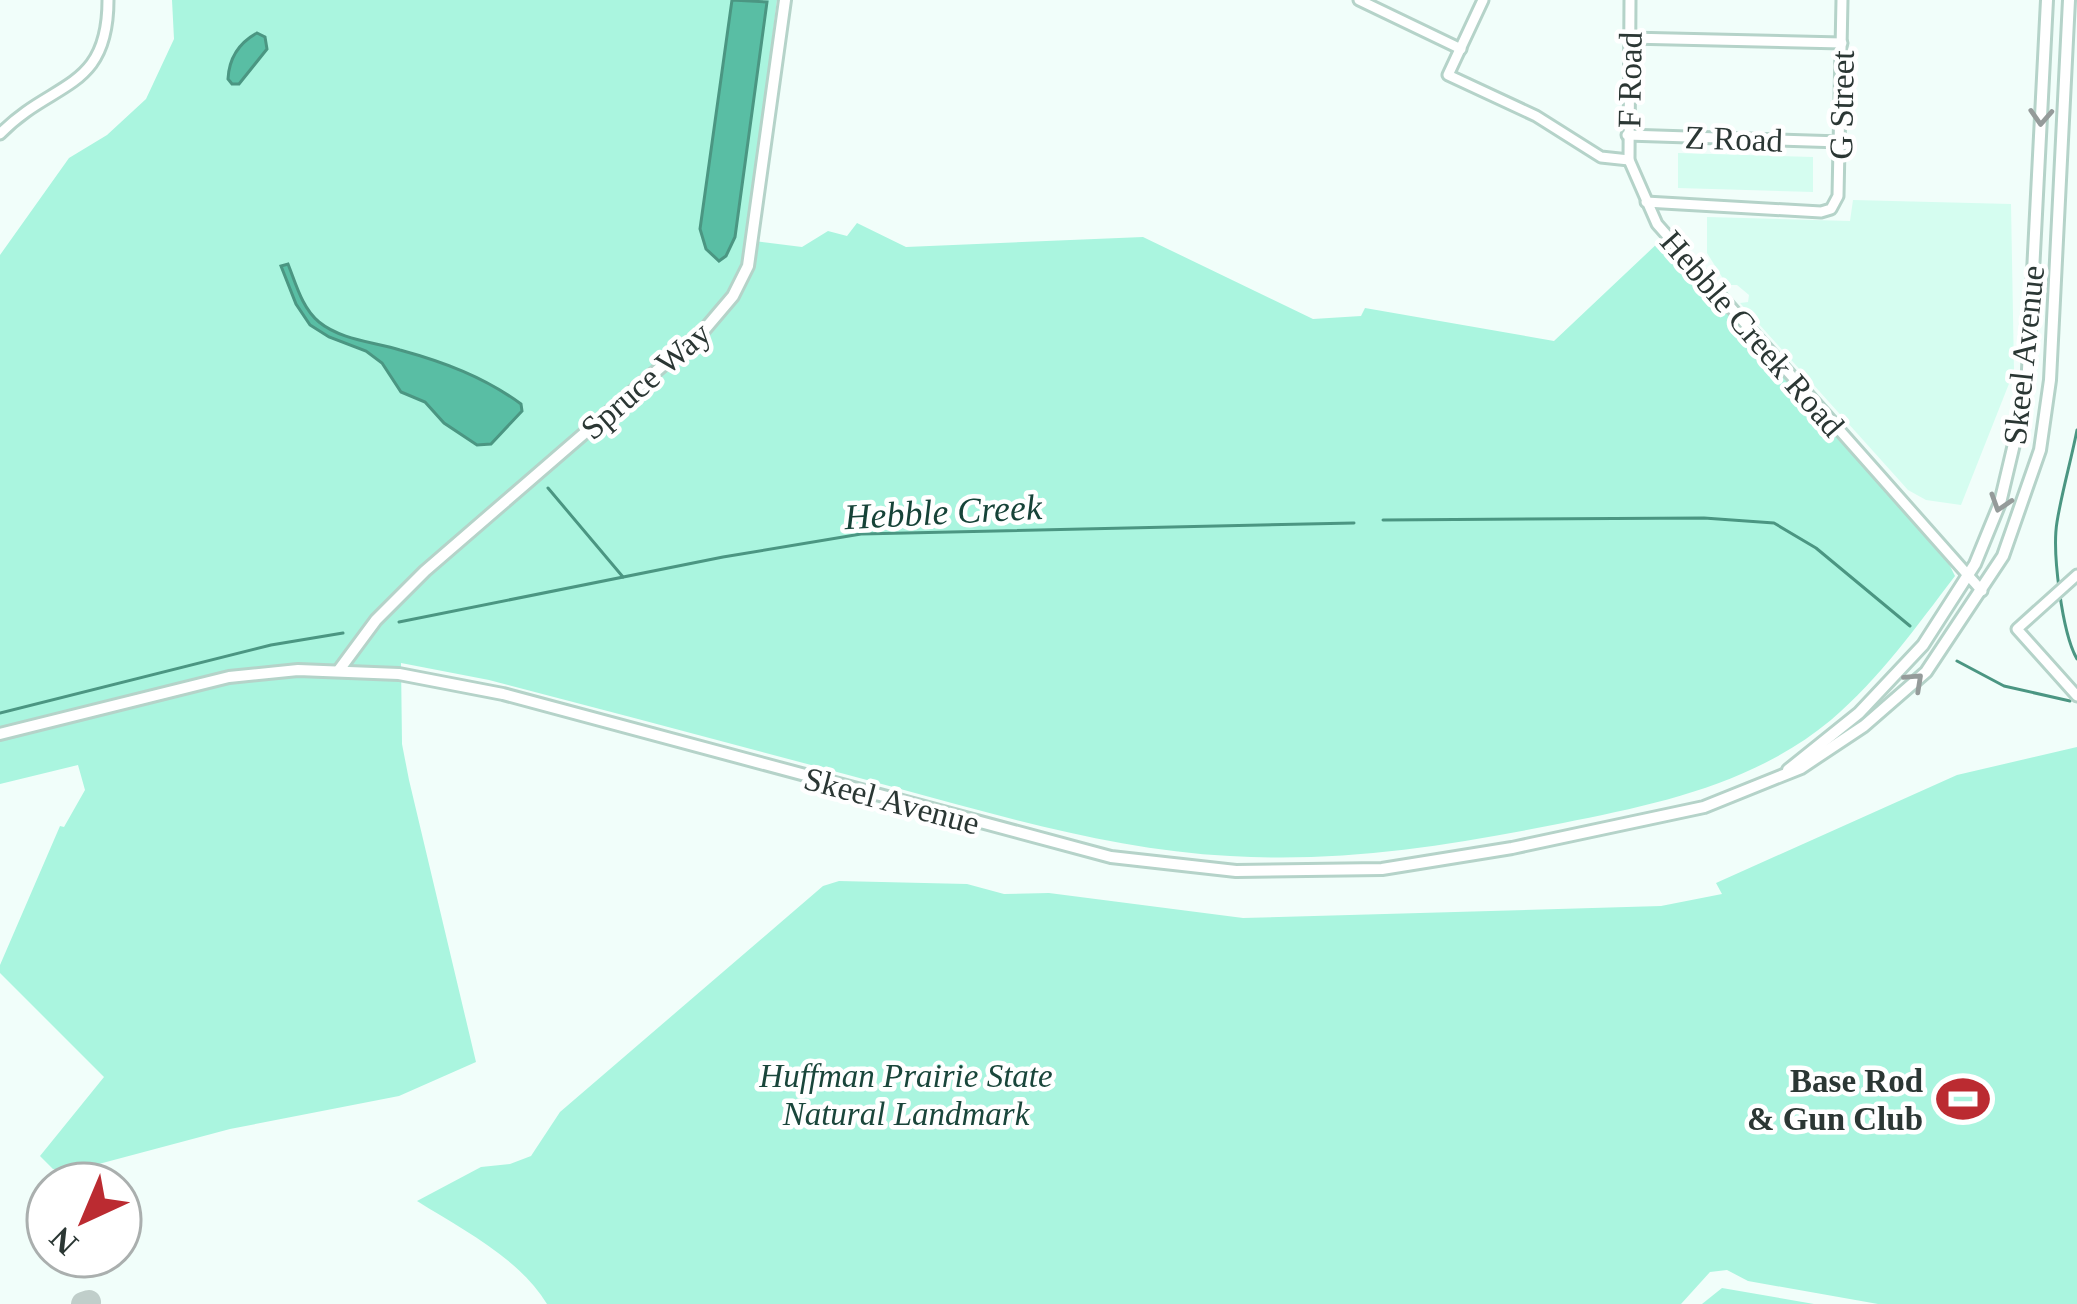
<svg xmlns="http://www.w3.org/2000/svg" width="2077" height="1304" viewBox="0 0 2077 1304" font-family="Georgia,serif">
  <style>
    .built { fill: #d5fdf0 }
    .green { fill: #aaf5df }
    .water { fill: #59bea4; stroke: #4b9682; stroke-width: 3 }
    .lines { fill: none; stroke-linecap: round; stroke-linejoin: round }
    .stream { stroke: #4b9682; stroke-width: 3 }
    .taxiway { stroke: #c0ceca; stroke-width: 24 }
    .minor-casing { stroke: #b5d3c9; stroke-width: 15 }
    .tertiary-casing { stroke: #b5d3c9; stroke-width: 16 }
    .minor { stroke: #fff; stroke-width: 9 }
    .tertiary { stroke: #fff; stroke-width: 10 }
    .oneway { stroke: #959b9a }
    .labels { text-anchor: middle; stroke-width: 9; stroke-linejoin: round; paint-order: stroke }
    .street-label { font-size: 33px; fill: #2b3734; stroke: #fff }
    .park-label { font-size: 33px; font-style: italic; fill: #1a463b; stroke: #fff }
    .poi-label { font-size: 33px; font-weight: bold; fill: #2b3734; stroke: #fff; text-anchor: end }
    .water-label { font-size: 36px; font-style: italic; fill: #164338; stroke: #fff }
  </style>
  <rect width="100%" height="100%" fill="#f1fefa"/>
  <g class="built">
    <polygon points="1678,153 1813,157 1813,192 1678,188"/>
    <polygon points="1853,200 2011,204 2014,371 1961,505 1926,500 1908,490 1740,303 1748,302 1749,295 1737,285 1727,285 1707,253 1707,217 1850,221"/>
  </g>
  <g class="green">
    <path d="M172,0H777L747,240L802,247L828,231L847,236L857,223L906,247L1143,237L1313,319L1361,316L1365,308L1554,341L1661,240L1947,560L1955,576C1916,627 1880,678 1831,720C1754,784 1658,804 1563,823C1453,845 1343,863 1230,856C1115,850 1004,817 893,787C759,751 624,715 489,680L401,663L402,744L409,780L476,1062L399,1096L230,1129L80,1169H53L40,1156L104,1077L0,973V965L60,826L64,827L85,790L78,765L0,784V255L69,158L107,135L146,99L174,39Z"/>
    <path d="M2077,747V1304H1878L1748,1281L1727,1270L1710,1272L1681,1304H547C518,1257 463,1230 417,1201L481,1167L510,1164L531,1156L560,1112L823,886L839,881L967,884L1004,894L1049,893L1243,918L1661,906L1722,894L1716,883L1957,775Z"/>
    <polygon points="1722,1288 1814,1304 1702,1304"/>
  </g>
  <g class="water">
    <polygon points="732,0 767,2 735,237 726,256 719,261 706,249 700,229"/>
    <path d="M257,33L265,37L267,49L239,84H232L228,79C229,58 239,43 257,33Z"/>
    <path d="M288,264C296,284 302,308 319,322C341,340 374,342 400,350C444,362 484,377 521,404L522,411L491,444L477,445L444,423L425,402L401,392L382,363L366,351L329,337L310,325L296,304L281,266Z"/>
  </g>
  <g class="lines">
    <g class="stream">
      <path d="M2077,430C2071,461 2062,491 2057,522C2052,552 2062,633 2077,659"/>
      <polyline points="548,488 623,577"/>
      <polyline points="1383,520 1704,518 1774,523 1816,548 1910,626"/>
      <polyline points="399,622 723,557 861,534 1354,523"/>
      <polyline points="1957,661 2004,686 2070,701"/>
      <polyline points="0,713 271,645 343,633"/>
    </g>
    <polyline class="taxiway" points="83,1304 89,1302"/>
    <g class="minor-casing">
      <g id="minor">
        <polyline points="1359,0 1461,49"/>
        <polyline points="1483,0 1448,75 1536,116 1601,157 1629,160"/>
        <polyline points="1630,0 1629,160 1657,224 1982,591"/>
        <polyline points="1629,38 1842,43"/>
        <path d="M0,134C52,80 108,92 108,0"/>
        <polyline points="1627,135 1841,142"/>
        <polyline points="1646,202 1821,212 1831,209 1838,196 1842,0"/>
        <polyline points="2077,575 2017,629 2077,696"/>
      </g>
    </g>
    <g class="tertiary-casing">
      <g id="tertiary">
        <polyline points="339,670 376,620 425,571 705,329 733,296 748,266 785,0"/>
        <polyline points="0,734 229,677 298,670 399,674 503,694 1111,857 1236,871 1382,869 1512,848 1704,807 1801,768 1864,726 1926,672 2003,556 2040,450 2050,380 2069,0"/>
        <polyline points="1788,770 1859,713 1923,645 1975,564 2000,503 2027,389 2047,0"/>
      </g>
    </g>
    <use href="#minor" class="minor"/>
    <use href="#tertiary" class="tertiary"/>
  </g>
  <defs><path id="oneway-chevron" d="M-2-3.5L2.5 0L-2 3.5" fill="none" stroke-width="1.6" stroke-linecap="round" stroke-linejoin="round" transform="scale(3)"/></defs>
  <g class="oneway">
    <use href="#oneway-chevron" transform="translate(2041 117) rotate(93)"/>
    <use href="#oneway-chevron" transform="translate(2000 503) rotate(108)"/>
    <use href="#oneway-chevron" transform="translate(1915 681) rotate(-43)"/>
  </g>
  <defs>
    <g id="stadium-bare" transform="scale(4.14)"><path d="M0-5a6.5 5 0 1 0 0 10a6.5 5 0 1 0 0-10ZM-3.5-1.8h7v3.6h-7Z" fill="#bb2b31" stroke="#fff" stroke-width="2.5" paint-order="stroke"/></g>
  </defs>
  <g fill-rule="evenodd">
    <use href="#stadium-bare" x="1963" y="1099"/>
  </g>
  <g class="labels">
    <g class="street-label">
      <text transform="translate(1629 80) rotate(-89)" y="12">F Road</text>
      <text transform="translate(1841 105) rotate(-89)" y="12">G Street</text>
      <text transform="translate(1734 138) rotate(2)" y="12">Z Road</text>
      <text transform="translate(1753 333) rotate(49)" y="12">Hebble Creek Road</text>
      <text transform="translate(2023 355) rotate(-84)" y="12">Skeel Avenue</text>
      <text transform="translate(645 380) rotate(-41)" y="12">Spruce Way</text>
      <text transform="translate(892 800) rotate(15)" y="12">Skeel Avenue</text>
    </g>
    <g class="park-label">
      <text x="906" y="1087">Huffman Prairie State<tspan x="906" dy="38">Natural Landmark</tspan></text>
    </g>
    <g class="poi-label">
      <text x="1923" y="1092">Base Rod<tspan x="1923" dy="38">&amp; Gun Club</tspan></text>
    </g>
    <g class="water-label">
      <text transform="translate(943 511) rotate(-3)" y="13">Hebble Creek</text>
    </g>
  </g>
  <g transform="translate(84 1220) rotate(224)"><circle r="57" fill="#ffffff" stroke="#aaafae" stroke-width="3"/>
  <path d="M0-9L21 45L0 30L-21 45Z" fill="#bb2b31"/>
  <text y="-18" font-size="33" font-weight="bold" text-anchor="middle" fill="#2b3734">N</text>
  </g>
</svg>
